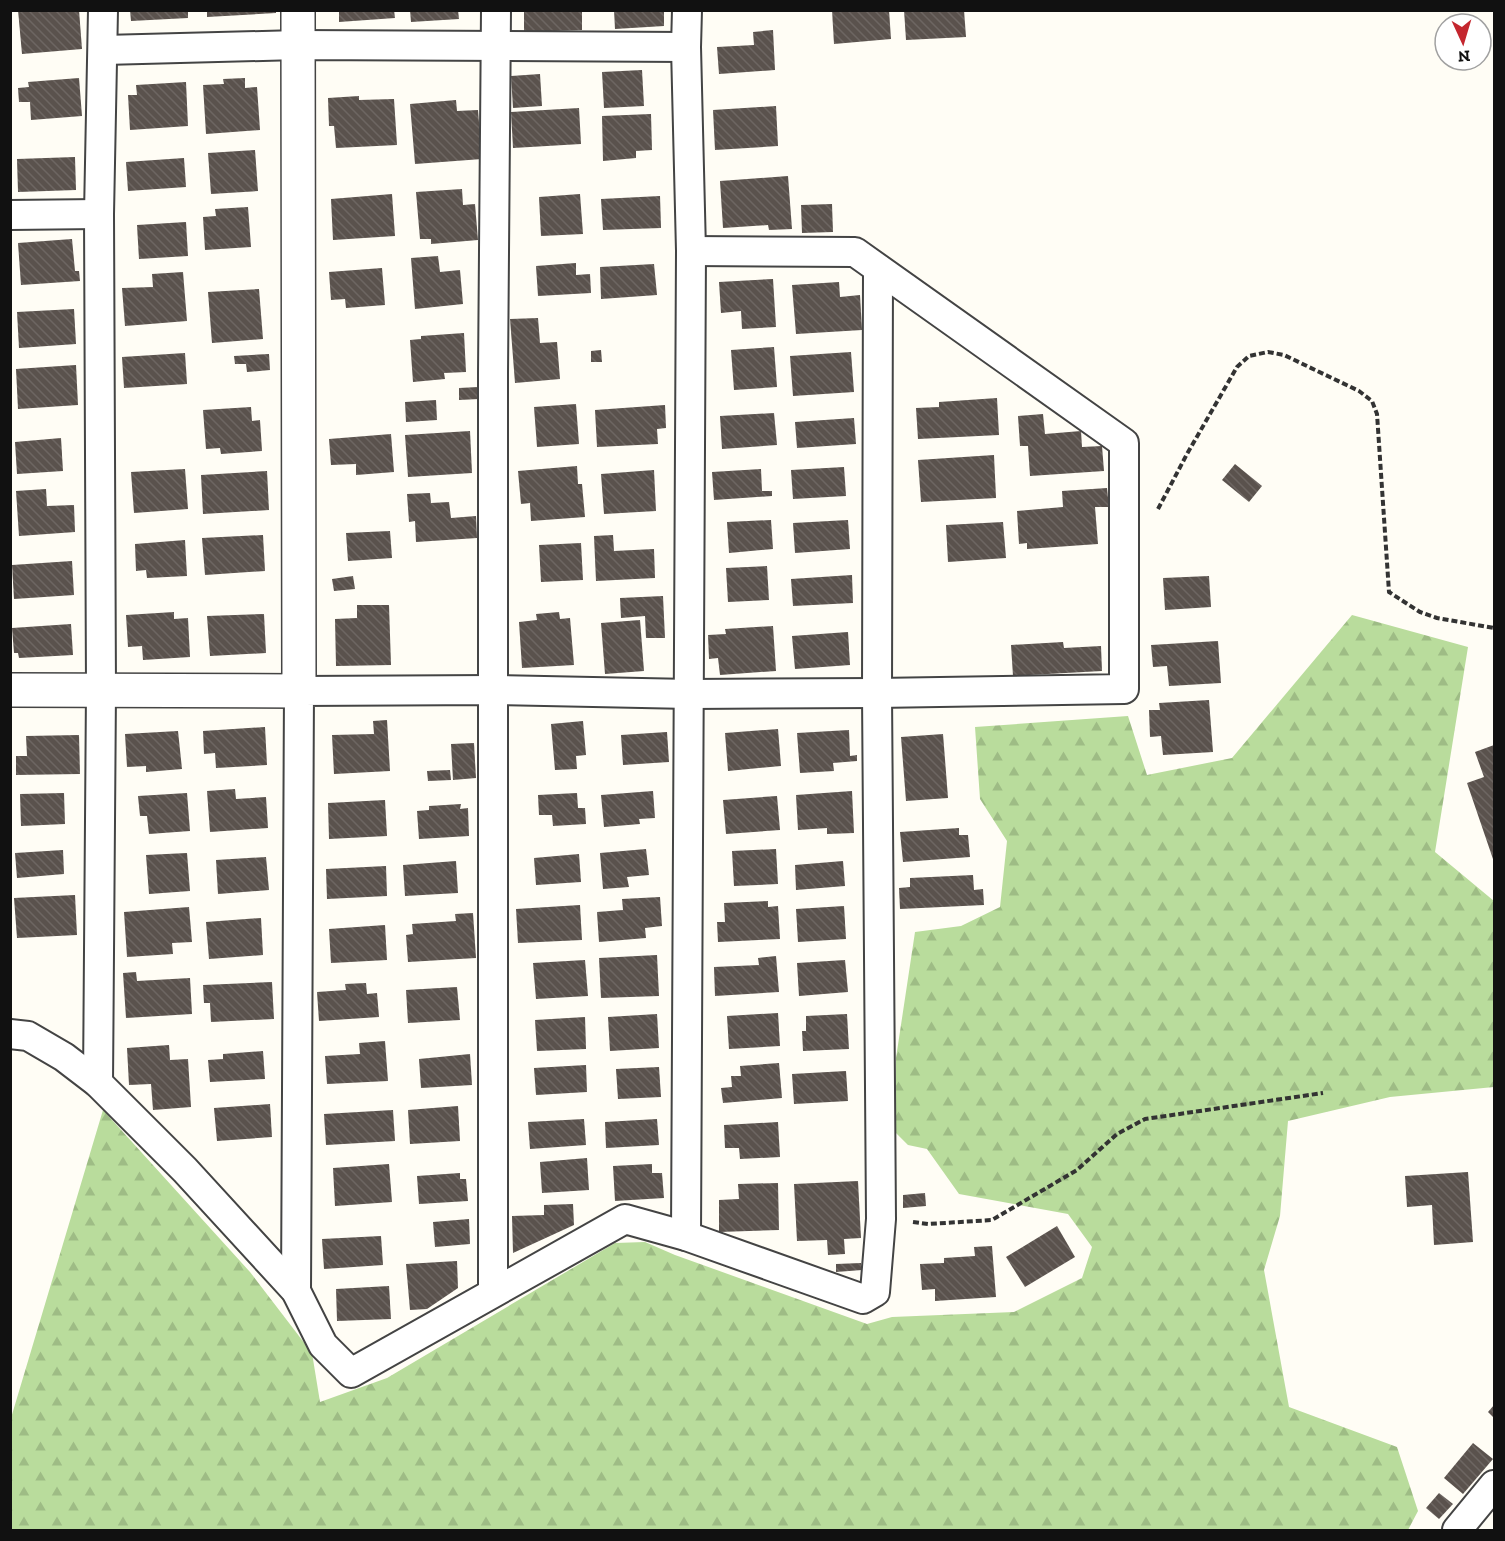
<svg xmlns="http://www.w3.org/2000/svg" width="1505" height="1541" viewBox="0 0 1505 1541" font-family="'Zilla Slab',serif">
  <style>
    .forest { fill: url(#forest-firs) }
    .building { fill: url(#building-back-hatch) }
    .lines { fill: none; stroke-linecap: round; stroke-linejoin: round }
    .minor-casing { stroke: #444; stroke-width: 32 }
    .tertiary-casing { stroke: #444; stroke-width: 36 }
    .path { stroke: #333; stroke-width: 4; stroke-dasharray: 6 3; stroke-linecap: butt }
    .minor { stroke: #fff; stroke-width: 28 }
    .tertiary { stroke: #fff; stroke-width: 33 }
  </style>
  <defs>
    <pattern id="forest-firs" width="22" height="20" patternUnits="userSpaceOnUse" patternTransform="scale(1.5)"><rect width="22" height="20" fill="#b9dc9c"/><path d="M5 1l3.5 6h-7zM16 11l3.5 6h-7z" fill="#9ebc85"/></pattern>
    <pattern id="building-back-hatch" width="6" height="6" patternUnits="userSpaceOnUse" patternTransform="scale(1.5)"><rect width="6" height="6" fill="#5a524d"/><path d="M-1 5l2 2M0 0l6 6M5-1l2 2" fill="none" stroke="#6d6662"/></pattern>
  </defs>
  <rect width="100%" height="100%" fill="#fffdf5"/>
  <polygon class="forest" points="1352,615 1468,647 1435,852 1494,901 1494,1087 1390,1097 1288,1121 1280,1216 1264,1270 1289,1407 1397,1447 1418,1511 1408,1530 11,1530 11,1418 103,1110 250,1272 312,1353 320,1402 387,1378 615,1243 645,1242 675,1255 867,1324 892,1317 1014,1312 1082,1278 1092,1247 1068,1214 959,1194 927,1149 908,1145 895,1132 896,1058 915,932 961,926 1000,907 1007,841 980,799 975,727 1128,716 1147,775 1232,758"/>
  <g class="building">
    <polygon points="18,10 79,10 82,49 22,54"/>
    <polygon points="130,10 188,10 188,18 131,21"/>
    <polygon points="207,10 276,10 276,13 207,17"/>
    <polygon points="339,10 394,10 395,18 339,22"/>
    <polygon points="410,10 458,10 459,19 411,22"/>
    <polygon points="524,10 582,10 582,30 524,32"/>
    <polygon points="614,10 664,10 664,26 615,29"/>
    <polygon points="832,10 889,10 891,39 834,44"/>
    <polygon points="904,10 964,10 966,37 906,40"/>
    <polygon points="773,30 775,70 719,74 717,47 754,45 753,32"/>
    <polygon points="642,70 644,106 604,108 602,72"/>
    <polygon points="540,74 542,106 513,108 511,76"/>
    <polygon points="79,78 82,116 31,120 30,102 19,102 18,88 29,87 28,82"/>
    <polygon points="245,78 245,88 257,87 260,130 206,134 203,85 224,84 223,79"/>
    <polygon points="186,82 188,126 130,130 128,95 137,95 136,85"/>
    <polygon points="359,96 359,100 394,99 397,145 336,148 334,126 329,126 328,98"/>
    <polygon points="456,100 457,111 478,110 482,159 415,164 410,104"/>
    <polygon points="776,106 778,146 715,150 713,110"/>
    <polygon points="579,108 581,144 513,148 511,112"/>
    <polygon points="651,114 652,150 636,151 636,158 603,161 602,116"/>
    <polygon points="255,150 258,191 211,194 208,153"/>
    <polygon points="75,157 76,190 18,192 17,159"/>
    <polygon points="184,158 186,187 128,191 126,162"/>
    <polygon points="788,176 792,229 769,230 768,225 723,228 720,181"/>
    <polygon points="462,189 463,205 475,204 478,240 431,244 431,239 420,239 416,192"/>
    <polygon points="392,194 395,236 333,240 331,199"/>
    <polygon points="580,194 583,234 541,236 539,197"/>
    <polygon points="660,196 661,228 603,230 601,199"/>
    <polygon points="832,204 833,232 802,233 801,205"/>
    <polygon points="248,207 251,247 205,250 203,217 216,216 215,209"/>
    <polygon points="186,222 188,256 139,259 137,225"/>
    <polygon points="72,239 75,271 79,271 80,281 21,285 18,243"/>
    <polygon points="438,256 440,272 460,270 463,304 415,309 411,258"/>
    <polygon points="576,263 576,275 590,274 591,293 538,296 536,266"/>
    <polygon points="654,264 657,295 601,299 600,267"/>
    <polygon points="382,268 385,305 346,308 345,299 331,300 329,272"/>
    <polygon points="183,272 187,321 125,326 122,288 153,287 152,274"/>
    <polygon points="773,279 776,327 742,329 741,311 721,313 719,282"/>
    <polygon points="839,282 840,297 860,295 862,330 796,334 792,285"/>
    <polygon points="259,289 263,339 212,343 208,292"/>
    <polygon points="74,309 76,344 19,348 17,312"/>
    <polygon points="538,318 540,343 557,342 560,379 515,383 510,319"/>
    <polygon points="464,333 466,372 444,373 445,379 413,382 410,340 421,339 421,336"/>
    <polygon points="774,347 777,387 734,390 731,350"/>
    <polygon points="601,350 602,362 591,362 591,351"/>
    <polygon points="851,352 854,392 793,396 790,356"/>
    <polygon points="185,353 187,384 124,388 122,357"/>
    <polygon points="269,354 270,370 247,372 246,364 235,364 234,356"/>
    <polygon points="76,365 78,405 18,409 16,369"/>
    <polygon points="478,387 479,399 459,400 459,388"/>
    <polygon points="997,398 999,435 918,439 916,408 939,407 939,402"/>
    <polygon points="436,400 437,420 406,422 405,402"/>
    <polygon points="576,404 579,444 537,447 534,407"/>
    <polygon points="665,405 666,428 657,429 658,444 597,447 595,410"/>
    <polygon points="251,407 252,421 260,420 262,451 221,454 220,448 206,449 203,410"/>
    <polygon points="774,413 777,445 722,449 720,416"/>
    <polygon points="1043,414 1045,434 1081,431 1082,447 1102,446 1104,471 1030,476 1028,446 1020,446 1018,416"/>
    <polygon points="854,418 856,444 797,448 795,422"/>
    <polygon points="470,431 472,473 408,477 405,435"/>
    <polygon points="391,434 394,472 356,475 356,464 331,465 329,439"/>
    <polygon points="61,438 63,471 17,474 15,442"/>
    <polygon points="994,455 996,498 921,502 918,460"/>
    <polygon points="1235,464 1262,486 1249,502 1222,480"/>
    <polygon points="577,466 578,484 582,484 585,517 531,521 530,503 521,504 518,471"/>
    <polygon points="844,467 846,496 793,499 791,470"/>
    <polygon points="185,469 188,509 134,513 131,472"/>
    <polygon points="761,469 762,491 772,491 772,496 714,500 712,472"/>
    <polygon points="654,470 656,511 604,514 601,474"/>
    <polygon points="267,471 269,510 203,514 201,475"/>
    <polygon points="1107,488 1109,507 1095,507 1098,544 1027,549 1027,543 1019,544 1017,511 1063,507 1062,491"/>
    <polygon points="46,489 47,506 74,505 75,532 19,536 16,491"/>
    <polygon points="430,493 431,503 449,502 451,518 476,516 477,538 416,542 415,521 409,522 407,494"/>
    <polygon points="771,520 773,549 729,553 727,522"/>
    <polygon points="848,520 850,549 795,553 793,523"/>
    <polygon points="1003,522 1006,558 948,562 946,525"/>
    <polygon points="390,531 392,558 348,561 346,533"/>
    <polygon points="263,535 265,571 205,575 202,538"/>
    <polygon points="613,535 614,551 654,549 655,578 596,581 594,536"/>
    <polygon points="185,540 187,576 147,578 146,570 136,571 135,544"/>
    <polygon points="581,543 583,580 541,582 539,545"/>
    <polygon points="72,561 74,595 14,599 12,565"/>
    <polygon points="767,566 769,600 728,602 726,568"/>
    <polygon points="852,575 853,603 793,606 791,579"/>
    <polygon points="353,576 355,589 334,591 332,579"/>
    <polygon points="1209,576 1211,607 1165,610 1163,578"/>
    <polygon points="663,596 665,638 646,638 645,616 621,618 620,598"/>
    <polygon points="357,605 389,605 391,665 336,666 335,619 357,618"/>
    <polygon points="174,612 174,619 188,618 190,657 143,660 142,646 128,647 126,615"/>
    <polygon points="559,612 560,619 570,618 574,665 522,668 519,622 537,620 536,614"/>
    <polygon points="264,614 266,653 210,656 207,616"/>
    <polygon points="640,620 644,671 605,674 601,623"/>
    <polygon points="71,624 73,655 19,658 18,653 14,653 12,628"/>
    <polygon points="773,626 776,671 720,675 718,658 709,659 708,635 726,634 725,629"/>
    <polygon points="848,632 850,665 795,669 792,636"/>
    <polygon points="1218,641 1221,683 1169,686 1167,666 1153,667 1151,645"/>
    <polygon points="1063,642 1064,648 1101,646 1102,671 1013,676 1011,645"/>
    <polygon points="1209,700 1213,752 1163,755 1161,736 1150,737 1149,710 1160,710 1159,703"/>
    <polygon points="387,720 390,771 334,774 332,735 374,734 373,721"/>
    <polygon points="583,721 586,755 576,756 577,769 555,770 551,724"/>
    <polygon points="265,727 267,765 216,768 215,753 204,754 203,731"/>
    <polygon points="778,729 781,766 728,771 725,733"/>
    <polygon points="849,730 850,756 857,755 857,761 833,763 834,771 800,773 797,733"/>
    <polygon points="178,731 182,769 146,772 146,766 127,767 125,734"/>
    <polygon points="667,732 669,762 623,765 621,735"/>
    <polygon points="943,734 948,798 906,801 901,737"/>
    <polygon points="79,735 80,774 16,775 16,756 27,756 26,736"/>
    <polygon points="474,743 476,778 453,780 451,744"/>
    <polygon points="1494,745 1494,862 1467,783 1484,777 1475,752"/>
    <polygon points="450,770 451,780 428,781 427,771"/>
    <polygon points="235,789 236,799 266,797 268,828 210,832 207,791"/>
    <polygon points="653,791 655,818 639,819 640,824 604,827 601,795"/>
    <polygon points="852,791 854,833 827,834 827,828 798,830 796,795"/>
    <polygon points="64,793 65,824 21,826 20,794"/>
    <polygon points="187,793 190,831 149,834 147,816 140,816 138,796"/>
    <polygon points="577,793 578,808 585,808 586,824 553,826 552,815 539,815 538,795"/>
    <polygon points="777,796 780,830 726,834 723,800"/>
    <polygon points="385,800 387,836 329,839 328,803"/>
    <polygon points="461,804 460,809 468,808 469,836 419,839 417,811 429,810 429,806"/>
    <polygon points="959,828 959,835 968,835 970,857 903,862 900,832"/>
    <polygon points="646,849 649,875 627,877 629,887 603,889 600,853"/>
    <polygon points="776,849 778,884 734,886 732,851"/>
    <polygon points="63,850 64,874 17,878 15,853"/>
    <polygon points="187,853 190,891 149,894 146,855"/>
    <polygon points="579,854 581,882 536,885 534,858"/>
    <polygon points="266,857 269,890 218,894 216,860"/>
    <polygon points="456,861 458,893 405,896 403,865"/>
    <polygon points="843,861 845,886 796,890 795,865"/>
    <polygon points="386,866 387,896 327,899 326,869"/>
    <polygon points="973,875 974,890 983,889 984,905 900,909 899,888 910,887 910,878"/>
    <polygon points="75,895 77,935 17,938 14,898"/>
    <polygon points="660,897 662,926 645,928 646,938 599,942 597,912 623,910 622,899"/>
    <polygon points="768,901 768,907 778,906 780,939 718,942 717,922 725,922 724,903"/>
    <polygon points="580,905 582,940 518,943 516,909"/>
    <polygon points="844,906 846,939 798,942 796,909"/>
    <polygon points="189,907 192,942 172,943 173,954 127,957 124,912"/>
    <polygon points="473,913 476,958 408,962 406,935 413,934 412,924 456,921 455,914"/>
    <polygon points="261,918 263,955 209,959 206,922"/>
    <polygon points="385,925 387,960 331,963 329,929"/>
    <polygon points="657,955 659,996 601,998 599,958"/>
    <polygon points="776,956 779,992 715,996 714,967 759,965 758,958"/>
    <polygon points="585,960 588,996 536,999 533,963"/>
    <polygon points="845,960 848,992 799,996 797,963"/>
    <polygon points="136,972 137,981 190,978 192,1014 126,1018 123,973"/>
    <polygon points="272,982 274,1019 211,1022 210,1003 204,1003 203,985"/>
    <polygon points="366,983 367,994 377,993 379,1017 319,1021 317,992 346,990 345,984"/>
    <polygon points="457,987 460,1020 408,1023 406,990"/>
    <polygon points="778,1013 780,1046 729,1049 727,1016"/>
    <polygon points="657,1014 659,1048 610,1051 608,1017"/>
    <polygon points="847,1014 849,1049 803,1051 802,1031 806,1031 806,1016"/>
    <polygon points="585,1017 586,1049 537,1051 535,1020"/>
    <polygon points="385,1041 388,1081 327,1084 325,1056 360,1054 359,1043"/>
    <polygon points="169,1045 170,1060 188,1059 191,1107 153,1110 151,1084 129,1085 127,1048"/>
    <polygon points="263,1051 265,1079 210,1082 208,1060 223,1059 223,1054"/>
    <polygon points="470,1054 472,1085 421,1088 419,1059"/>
    <polygon points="779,1063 782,1098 723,1103 721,1088 732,1087 731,1076 741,1076 740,1066"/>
    <polygon points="586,1065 587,1092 536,1095 534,1068"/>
    <polygon points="659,1067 661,1097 618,1099 616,1069"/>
    <polygon points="846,1071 848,1101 794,1104 792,1074"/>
    <polygon points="270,1104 272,1137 217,1141 214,1108"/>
    <polygon points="458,1106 460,1141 410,1144 408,1110"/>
    <polygon points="393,1110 395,1141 326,1145 324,1114"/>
    <polygon points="584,1119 586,1145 530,1149 528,1122"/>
    <polygon points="657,1119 659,1145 606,1148 605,1122"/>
    <polygon points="778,1122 780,1157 740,1159 739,1148 725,1148 724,1125"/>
    <polygon points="587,1158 589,1190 542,1193 540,1162"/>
    <polygon points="389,1164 392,1202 335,1206 333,1168"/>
    <polygon points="652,1164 652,1173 662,1173 664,1198 615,1201 613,1166"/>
    <polygon points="1468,1172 1473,1242 1434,1245 1432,1205 1407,1207 1405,1176"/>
    <polygon points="460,1173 460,1179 466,1179 468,1201 419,1204 417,1176"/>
    <polygon points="858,1181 861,1238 844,1239 845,1254 828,1255 827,1240 797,1241 794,1184"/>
    <polygon points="778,1183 779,1230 719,1232 719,1200 739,1199 738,1184"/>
    <polygon points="925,1193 926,1206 903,1208 903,1195"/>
    <polygon points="573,1204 574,1225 513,1253 512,1216 544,1215 544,1205"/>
    <polygon points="469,1219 470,1244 435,1247 433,1222"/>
    <polygon points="1057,1226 1075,1257 1025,1287 1006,1257"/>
    <polygon points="381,1236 383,1265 324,1269 322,1239"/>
    <polygon points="992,1246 996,1297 935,1301 935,1289 922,1290 920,1264 944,1263 944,1258 975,1256 974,1247"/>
    <polygon points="457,1261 458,1288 427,1309 410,1310 406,1264"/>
    <polygon points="861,1263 862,1270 836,1272 836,1264"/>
    <polygon points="389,1286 391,1319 337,1321 336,1289"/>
    <polygon points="1494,1405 1494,1418 1488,1412"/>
    <polygon points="1473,1443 1493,1459 1463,1494 1444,1478"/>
    <polygon points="1439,1493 1453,1504 1439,1519 1426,1508"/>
  </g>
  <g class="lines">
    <g class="minor-casing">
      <g id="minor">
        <polyline points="104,50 298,45 686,47"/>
        <polyline points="10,215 99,214"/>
        <polyline points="10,1034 28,1036 64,1057 98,1083 185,1170 296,1291 323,1345 351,1373 625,1219 686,1236 863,1299 875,1292 881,1219 877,693 878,269"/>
        <polyline points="98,1083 101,690 99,214 103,10"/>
        <polyline points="686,1236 691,251 686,47 687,10"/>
        <polyline points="296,1291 299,691 494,690 690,694 877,693 1124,689 1124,443 855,252 691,251"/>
        <polyline points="493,1291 493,373 496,10"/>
        <polyline points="1457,1530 1494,1485"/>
      </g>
    </g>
    <g class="tertiary-casing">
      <polyline id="tertiary" points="10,690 299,691 298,10"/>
    </g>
    <g class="path">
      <polyline points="1158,509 1187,454 1237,367 1249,356 1268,352 1284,355 1359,391 1372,401 1377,414 1389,592 1420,612 1437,618 1494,628"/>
      <polyline points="913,1222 928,1224 992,1220 1077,1170 1117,1134 1145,1119 1323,1093"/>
    </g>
    <use href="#minor" class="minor"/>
    <use href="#tertiary" class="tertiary"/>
  </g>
  <rect width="1505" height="1541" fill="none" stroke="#111111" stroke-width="24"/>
  <g transform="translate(1463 42) rotate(176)"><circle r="28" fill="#ffffff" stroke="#a0a0a0" stroke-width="1.5"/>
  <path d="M0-4.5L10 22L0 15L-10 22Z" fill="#c4262e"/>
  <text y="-9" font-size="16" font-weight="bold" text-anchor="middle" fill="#111111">N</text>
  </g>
</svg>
